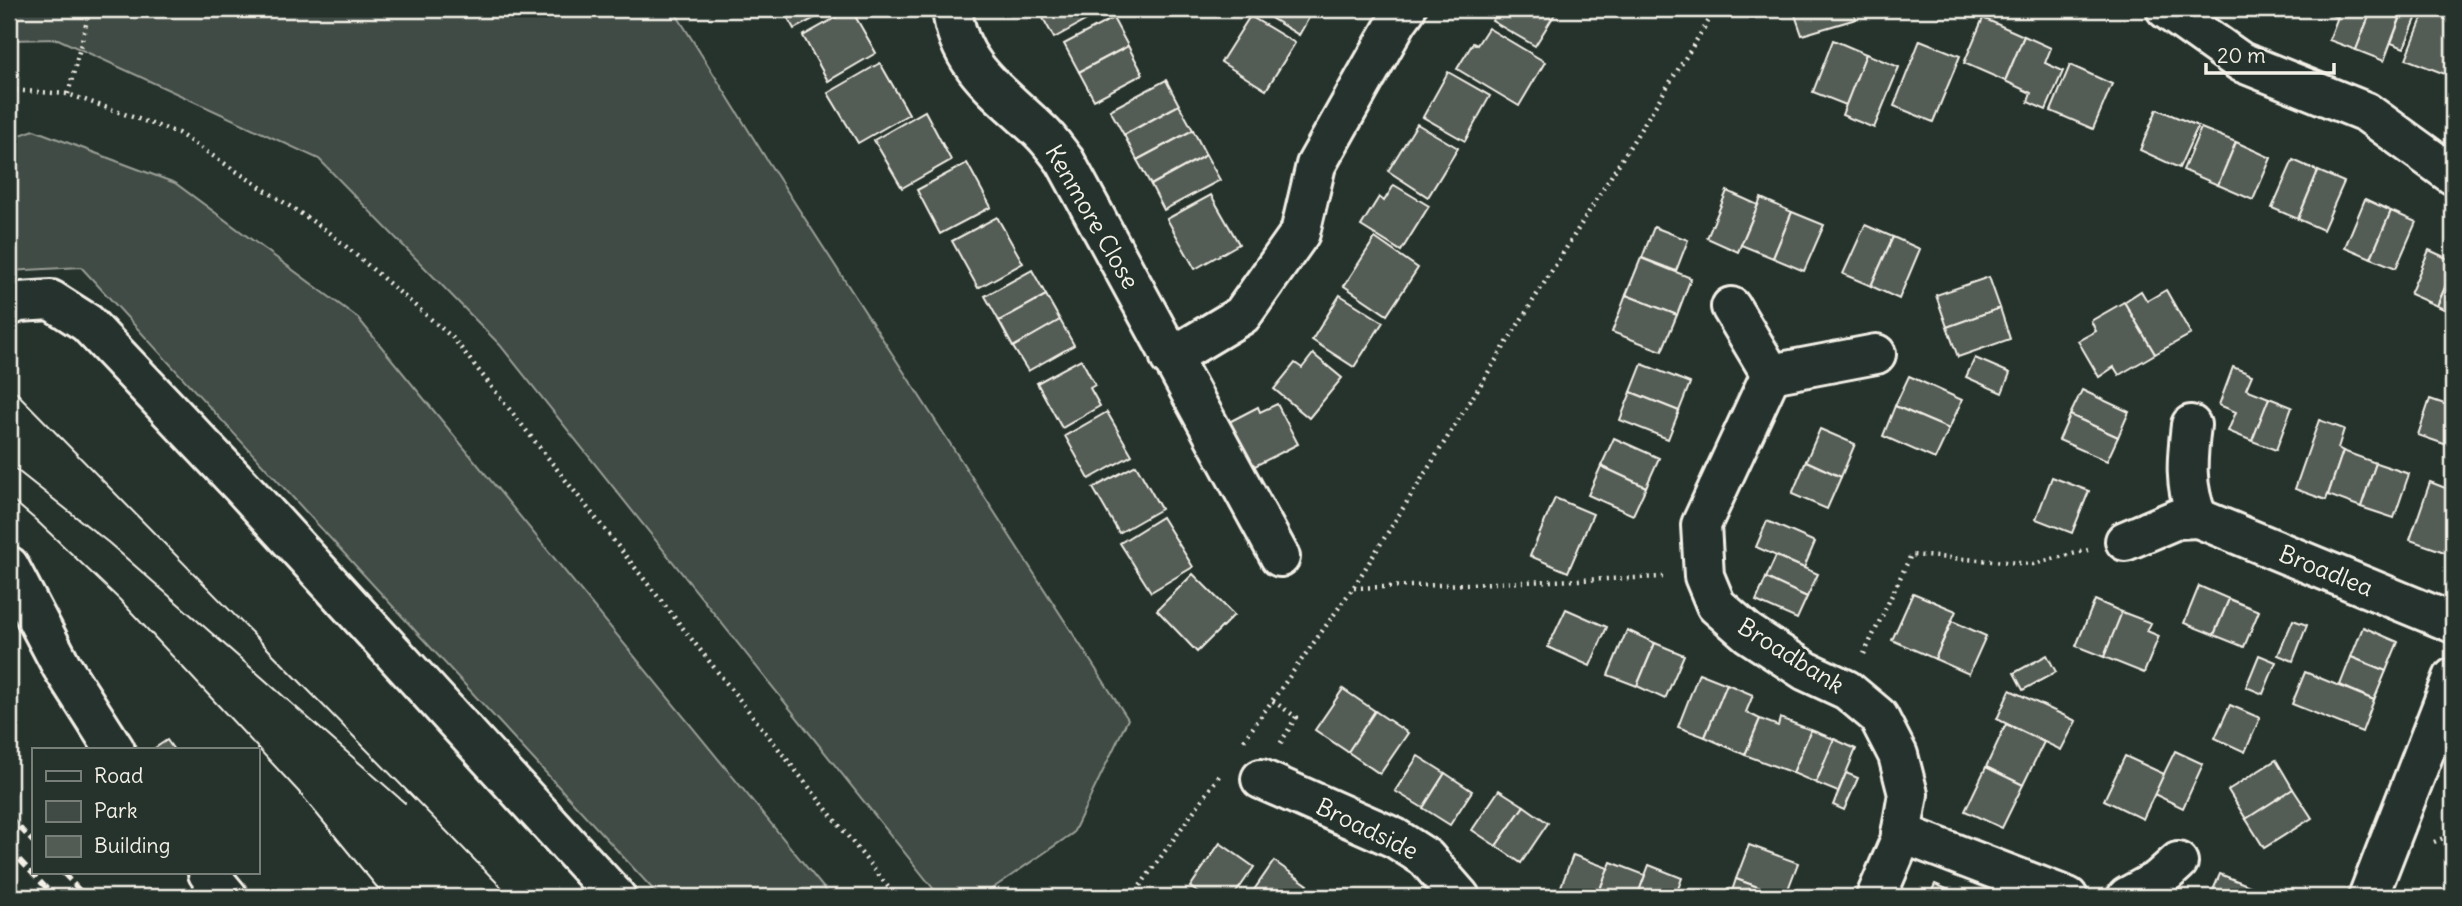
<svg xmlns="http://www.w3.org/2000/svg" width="2462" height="906" viewBox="0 0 2462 906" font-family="Delius,sans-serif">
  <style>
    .green { fill: #414b45; stroke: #9a9e96; stroke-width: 2 }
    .building { fill: #525c55; stroke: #f4f1e8; stroke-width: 2 }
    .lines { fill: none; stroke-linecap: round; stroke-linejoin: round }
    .minor-casing { stroke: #f4f1e8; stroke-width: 44 }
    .path { stroke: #f4f1e8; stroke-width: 4.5; stroke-dasharray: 2 5; stroke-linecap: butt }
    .minor { stroke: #26332d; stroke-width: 38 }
    .tram { stroke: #f4f1e8; stroke-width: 2 }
    .rail { stroke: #f4f1e8; stroke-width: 5; stroke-dasharray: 10 5; stroke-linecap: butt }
    .labels { text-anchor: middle; stroke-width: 6; stroke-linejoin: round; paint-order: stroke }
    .street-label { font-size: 24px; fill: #f4f1e8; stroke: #26332d }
  </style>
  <rect width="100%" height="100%" fill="#26332d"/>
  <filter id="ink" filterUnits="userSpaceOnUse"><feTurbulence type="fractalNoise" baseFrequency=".0143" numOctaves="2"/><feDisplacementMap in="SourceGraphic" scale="14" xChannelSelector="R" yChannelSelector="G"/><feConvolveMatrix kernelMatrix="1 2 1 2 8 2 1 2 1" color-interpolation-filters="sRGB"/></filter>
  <g filter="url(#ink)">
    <g class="green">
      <polygon points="9,9 673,9 767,160 1128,719 1073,833 980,897 940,897 500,345 319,159 58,39 9,40"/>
      <polygon points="34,130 175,183 358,318 831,897 660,897 81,267 9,271 9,139"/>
    </g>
    <g class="building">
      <polygon points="783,9 832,9 794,29"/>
      <polygon points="851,9 876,53 828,81 803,36"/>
      <polygon points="1038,9 1097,9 1099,13 1054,38"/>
      <polygon points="1256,9 1314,9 1299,35"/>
      <polygon points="1500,9 1558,9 1535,46 1492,21"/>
      <polygon points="1793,9 1853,9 1856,19 1802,35"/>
      <polygon points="2326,9 2341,9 2338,18 2324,12"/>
      <polygon points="2341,9 2372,9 2356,50 2329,40"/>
      <polygon points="2372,9 2400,18 2384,61 2356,50"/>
      <polygon points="2404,9 2420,9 2404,48 2391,43"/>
      <polygon points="2425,11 2453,22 2453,68 2450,76 2406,59"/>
      <polygon points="1250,16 1295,43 1266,90 1221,62"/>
      <polygon points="1113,18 1128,46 1079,72 1064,44"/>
      <polygon points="1983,18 2024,36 2005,81 1964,63"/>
      <polygon points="1488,28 1545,62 1519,106 1457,69 1473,43 1477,45"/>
      <polygon points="2024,36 2051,48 2045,63 2063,71 2046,110 2028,102 2031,93 2005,81"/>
      <polygon points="1833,40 1866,54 1846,105 1813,92"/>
      <polygon points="1920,40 1960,56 1933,122 1894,106"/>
      <polygon points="1128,46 1143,74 1094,100 1079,72"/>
      <polygon points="1866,54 1899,67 1874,128 1842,115"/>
      <polygon points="880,63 909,114 858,143 828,93"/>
      <polygon points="2070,65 2112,84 2093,129 2051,111"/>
      <polygon points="1448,72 1490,96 1465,141 1423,117"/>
      <polygon points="1166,80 1179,105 1124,135 1110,110"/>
      <polygon points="1179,105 1193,130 1137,160 1124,135"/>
      <polygon points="2157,109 2198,126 2179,168 2140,150"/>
      <polygon points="925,111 951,160 902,188 874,140"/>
      <polygon points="1417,124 1458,148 1428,197 1388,171"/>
      <polygon points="2201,128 2236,142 2218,185 2183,170"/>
      <polygon points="1193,130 1206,155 1151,185 1137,160"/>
      <polygon points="2236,142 2271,158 2253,200 2218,185"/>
      <polygon points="1206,155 1220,180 1164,210 1151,185"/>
      <polygon points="2293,160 2318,171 2298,219 2272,208"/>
      <polygon points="967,163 991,207 940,234 917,190"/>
      <polygon points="2318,171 2344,182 2323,230 2298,219"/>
      <polygon points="1394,185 1429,206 1401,251 1361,226 1379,197 1384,201"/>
      <polygon points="1727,191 1758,205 1738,252 1707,238"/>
      <polygon points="1211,195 1239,244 1195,269 1167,219"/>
      <polygon points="1761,198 1792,212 1773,258 1741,245"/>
      <polygon points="2365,199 2391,211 2371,258 2345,247"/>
      <polygon points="2391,211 2416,222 2396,268 2371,258"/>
      <polygon points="1792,212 1824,225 1804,271 1773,258"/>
      <polygon points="997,217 1023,263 978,288 952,241"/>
      <polygon points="1865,225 1893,237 1871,286 1843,274"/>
      <polygon points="1654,227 1688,240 1676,271 1642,258"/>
      <polygon points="1893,237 1920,249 1899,299 1871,286"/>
      <polygon points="1375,238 1418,268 1387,315 1344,286"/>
      <polygon points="2429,250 2453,261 2453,269 2437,306 2410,294"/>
      <polygon points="1641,258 1691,278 1677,315 1626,295"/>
      <polygon points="2453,269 2453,313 2437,306"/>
      <polygon points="1032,270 1046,295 999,321 985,296"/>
      <polygon points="1989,277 2000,308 1947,327 1936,295"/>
      <polygon points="2166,290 2191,334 2155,354 2124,302 2141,291 2147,301"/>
      <polygon points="1046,295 1060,320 1013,347 999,321"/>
      <polygon points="1340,295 1383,322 1354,367 1312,340"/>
      <polygon points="1626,295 1677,315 1662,351 1612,332"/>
      <polygon points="2124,302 2155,354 2119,375 2114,367 2099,377 2078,341 2096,331 2091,321"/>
      <polygon points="2000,308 2010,339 1958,357 1947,327"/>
      <polygon points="1060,320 1074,345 1028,371 1013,347"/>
      <polygon points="1313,354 1342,378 1309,418 1274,389 1295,363 1302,368"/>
      <polygon points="1975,358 2010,373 2002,393 1966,377"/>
      <polygon points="1081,359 1095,385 1090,388 1100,406 1062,428 1037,383"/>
      <polygon points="1642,364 1690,383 1679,411 1631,392"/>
      <polygon points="2233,367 2252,375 2246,389 2269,398 2252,441 2228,431 2236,412 2219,405"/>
      <polygon points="1909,376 1962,400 1949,429 1895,406"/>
      <polygon points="2082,390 2129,412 2118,437 2070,415"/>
      <polygon points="1631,392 1679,411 1668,439 1620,420"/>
      <polygon points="2269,398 2292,407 2276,450 2252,441"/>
      <polygon points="2430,399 2453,407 2453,447 2418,435"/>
      <polygon points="1277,404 1298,444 1253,467 1229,422 1258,407 1260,412"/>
      <polygon points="1895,406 1949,429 1935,459 1883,436"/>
      <polygon points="1107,412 1132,455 1089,479 1065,436"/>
      <polygon points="2070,415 2118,437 2107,461 2059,440"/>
      <polygon points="2319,420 2344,429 2338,448 2343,451 2326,500 2295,489"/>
      <polygon points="1820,429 1855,444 1841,477 1806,461"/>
      <polygon points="1614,438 1659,458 1646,487 1601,466"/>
      <polygon points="2343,451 2376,463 2361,507 2328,495"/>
      <polygon points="1806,461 1841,477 1827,509 1792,494"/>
      <polygon points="2376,463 2409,474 2394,518 2361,507"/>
      <polygon points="1136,465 1161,509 1119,533 1093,488"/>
      <polygon points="1601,466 1646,487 1633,515 1588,495"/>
      <polygon points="2052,477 2089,491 2072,533 2036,519"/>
      <polygon points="2430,482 2453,491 2453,555 2410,540"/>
      <polygon points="1555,498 1593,514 1568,572 1530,556"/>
      <polygon points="1162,517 1193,567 1151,592 1120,543"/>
      <polygon points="1767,521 1815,542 1804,568 1756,547"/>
      <polygon points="1776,556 1818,574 1807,597 1766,578"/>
      <polygon points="1193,574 1234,615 1197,652 1157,610"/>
      <polygon points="1766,578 1807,597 1797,619 1756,601"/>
      <polygon points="2199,586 2229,599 2214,635 2184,623"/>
      <polygon points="1913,593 1956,611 1935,659 1892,640"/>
      <polygon points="2229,599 2259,611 2244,647 2214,635"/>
      <polygon points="2095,600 2122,612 2104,657 2076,646"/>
      <polygon points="1566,609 1607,627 1590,666 1548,647"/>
      <polygon points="2122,612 2151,623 2147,631 2159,636 2144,673 2104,657"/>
      <polygon points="2293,620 2307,625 2293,661 2278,655"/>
      <polygon points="1952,621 1986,636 1969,674 1935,659"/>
      <polygon points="2363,627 2398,642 2386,671 2351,657"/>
      <polygon points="1627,630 1655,643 1637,686 1608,675"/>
      <polygon points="1655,643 1684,655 1665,699 1637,686"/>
      <polygon points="2047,655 2056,672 2023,690 2014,673"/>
      <polygon points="2259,655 2276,662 2263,694 2246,687"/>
      <polygon points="2351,657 2386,671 2374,700 2340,685"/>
      <polygon points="2305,672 2374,700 2362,732 2292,704"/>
      <polygon points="1699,673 1727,684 1705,737 1678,727"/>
      <polygon points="1727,684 1753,695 1746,712 1760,719 1745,755 1705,737"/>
      <polygon points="1343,689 1375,711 1348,752 1315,730"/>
      <polygon points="2010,690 2076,721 2061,750 1997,719"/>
      <polygon points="2230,705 2260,718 2245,752 2215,738"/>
      <polygon points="1375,711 1408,733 1380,774 1348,752"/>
      <polygon points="1780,718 1811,730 1793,773 1745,755 1760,719 1778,726"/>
      <polygon points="2006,724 2044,742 2023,785 1986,767"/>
      <polygon points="1811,730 1834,739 1816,783 1793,773"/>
      <polygon points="1834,739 1856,749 1838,792 1816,783"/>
      <polygon points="167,740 174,750 152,750"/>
      <polygon points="2175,751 2203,764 2183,808 2154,794"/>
      <polygon points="1418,756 1445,773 1423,808 1395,791"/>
      <polygon points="2125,756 2164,774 2143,819 2104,800"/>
      <polygon points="2276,760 2293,789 2246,819 2228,790"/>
      <polygon points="1986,767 2023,785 2002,828 1965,811"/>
      <polygon points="1445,773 1472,791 1450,825 1423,808"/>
      <polygon points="1846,773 1858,778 1844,810 1833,805"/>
      <polygon points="2293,789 2312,818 2264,848 2246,819"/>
      <polygon points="1499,790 1524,806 1496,846 1472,830"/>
      <polygon points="1524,806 1548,823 1521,863 1496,846"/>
      <polygon points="1220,843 1254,867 1233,897 1205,897 1190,887"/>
      <polygon points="1749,845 1798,863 1785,897 1736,879"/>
      <polygon points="1573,855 1608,868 1597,897 1557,897"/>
      <polygon points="1274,861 1308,885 1299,897 1249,897"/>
      <polygon points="1611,862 1645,875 1637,897 1597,897"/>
      <polygon points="1649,865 1682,878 1675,897 1637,897"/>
      <polygon points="2220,874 2255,888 2251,897 2210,897"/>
      <polygon points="1736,879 1785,897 1730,897"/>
      <polygon points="1935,884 1965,897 1929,897"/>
    </g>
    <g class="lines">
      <g class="minor-casing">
        <g id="minor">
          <path d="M952,9C958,67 1002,94 1040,131C1049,139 1057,151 1065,161L1280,557"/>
          <polyline points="2166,9 2241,62 2366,112 2453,175"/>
          <polyline points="9,306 19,302 51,300 87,323 243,488 616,897"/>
          <polyline points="1731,307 1771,374"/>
          <polyline points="1170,358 1242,315 1300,233 1316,165 1398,20 1406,9"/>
          <polyline points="1771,374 1701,525 1704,576 1716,605 1748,633 1806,671 1847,690 1878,716 1898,755 1908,794 1900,841 1876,897"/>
          <polyline points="1771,374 1876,354"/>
          <polyline points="2198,518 2453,623"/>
          <path d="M2125,541L2177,519L2198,518C2184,487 2187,458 2191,425"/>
          <polyline points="9,566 62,667 115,750"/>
          <polyline points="1261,779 1395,838 1426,858 1460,897"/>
          <polyline points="1901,833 2068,897"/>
          <polyline points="208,873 228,897"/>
          <polyline points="2127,897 2158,880 2178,862"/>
          <polyline points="2368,897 2453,678"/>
        </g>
      </g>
      <g class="path">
        <polyline points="9,90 68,94 178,133 329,232 453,338 896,897"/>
        <polyline points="68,94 90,9"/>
        <polyline points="1354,588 1663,577"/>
        <polyline points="1864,654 1911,555 2033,564 2088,550"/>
        <polyline points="1273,701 1296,717 1280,744"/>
        <polyline points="1244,740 1353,588 1716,9"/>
        <polyline points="2434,842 2453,834"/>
        <polyline points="1132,897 1219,776"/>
      </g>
      <use href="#minor" class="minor"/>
      <g class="tram">
        <polyline points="9,385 511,897"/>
        <polyline points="9,464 109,543 405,803"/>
        <polyline points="9,497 37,521 120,600 298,791 385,897"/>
      </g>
      <g class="rail">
        <polyline points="9,816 33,842"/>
        <polyline points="9,849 55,897"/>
        <polyline points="63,873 86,897"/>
      </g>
    </g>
  </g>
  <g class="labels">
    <g class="street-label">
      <text transform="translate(1092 217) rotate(60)" y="8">Kenmore Close</text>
      <text transform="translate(2326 571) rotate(22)" y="8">Broadlea</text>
      <text transform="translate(1791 656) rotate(32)" y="8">Broadbank</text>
      <text transform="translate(1367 829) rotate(26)" y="8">Broadside</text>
    </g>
  </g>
  <rect width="2462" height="906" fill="none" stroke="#26332d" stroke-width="35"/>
  <rect x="18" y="18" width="2427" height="871" fill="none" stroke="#f4f1e8" stroke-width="2.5" filter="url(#ink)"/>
  <rect x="32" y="748" width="228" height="126" fill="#26332d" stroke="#787f78" stroke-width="2"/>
  <rect x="46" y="771" width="35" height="10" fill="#26332d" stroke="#787f78" stroke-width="2"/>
  <text x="94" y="783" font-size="21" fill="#f4f1e8">Road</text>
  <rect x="46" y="801" width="35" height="21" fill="#414b45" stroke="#787f78" stroke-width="2"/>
  <text x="94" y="818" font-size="21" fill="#f4f1e8">Park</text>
  <rect x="46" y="836" width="35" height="21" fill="#525c55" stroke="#787f78" stroke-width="2"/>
  <text x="94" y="853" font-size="21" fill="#f4f1e8">Building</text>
  <path d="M2206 63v10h128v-10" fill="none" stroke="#f4f1e8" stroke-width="3.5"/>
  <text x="2217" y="63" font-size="21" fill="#f4f1e8" stroke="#26332d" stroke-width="5" paint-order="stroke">20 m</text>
</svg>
